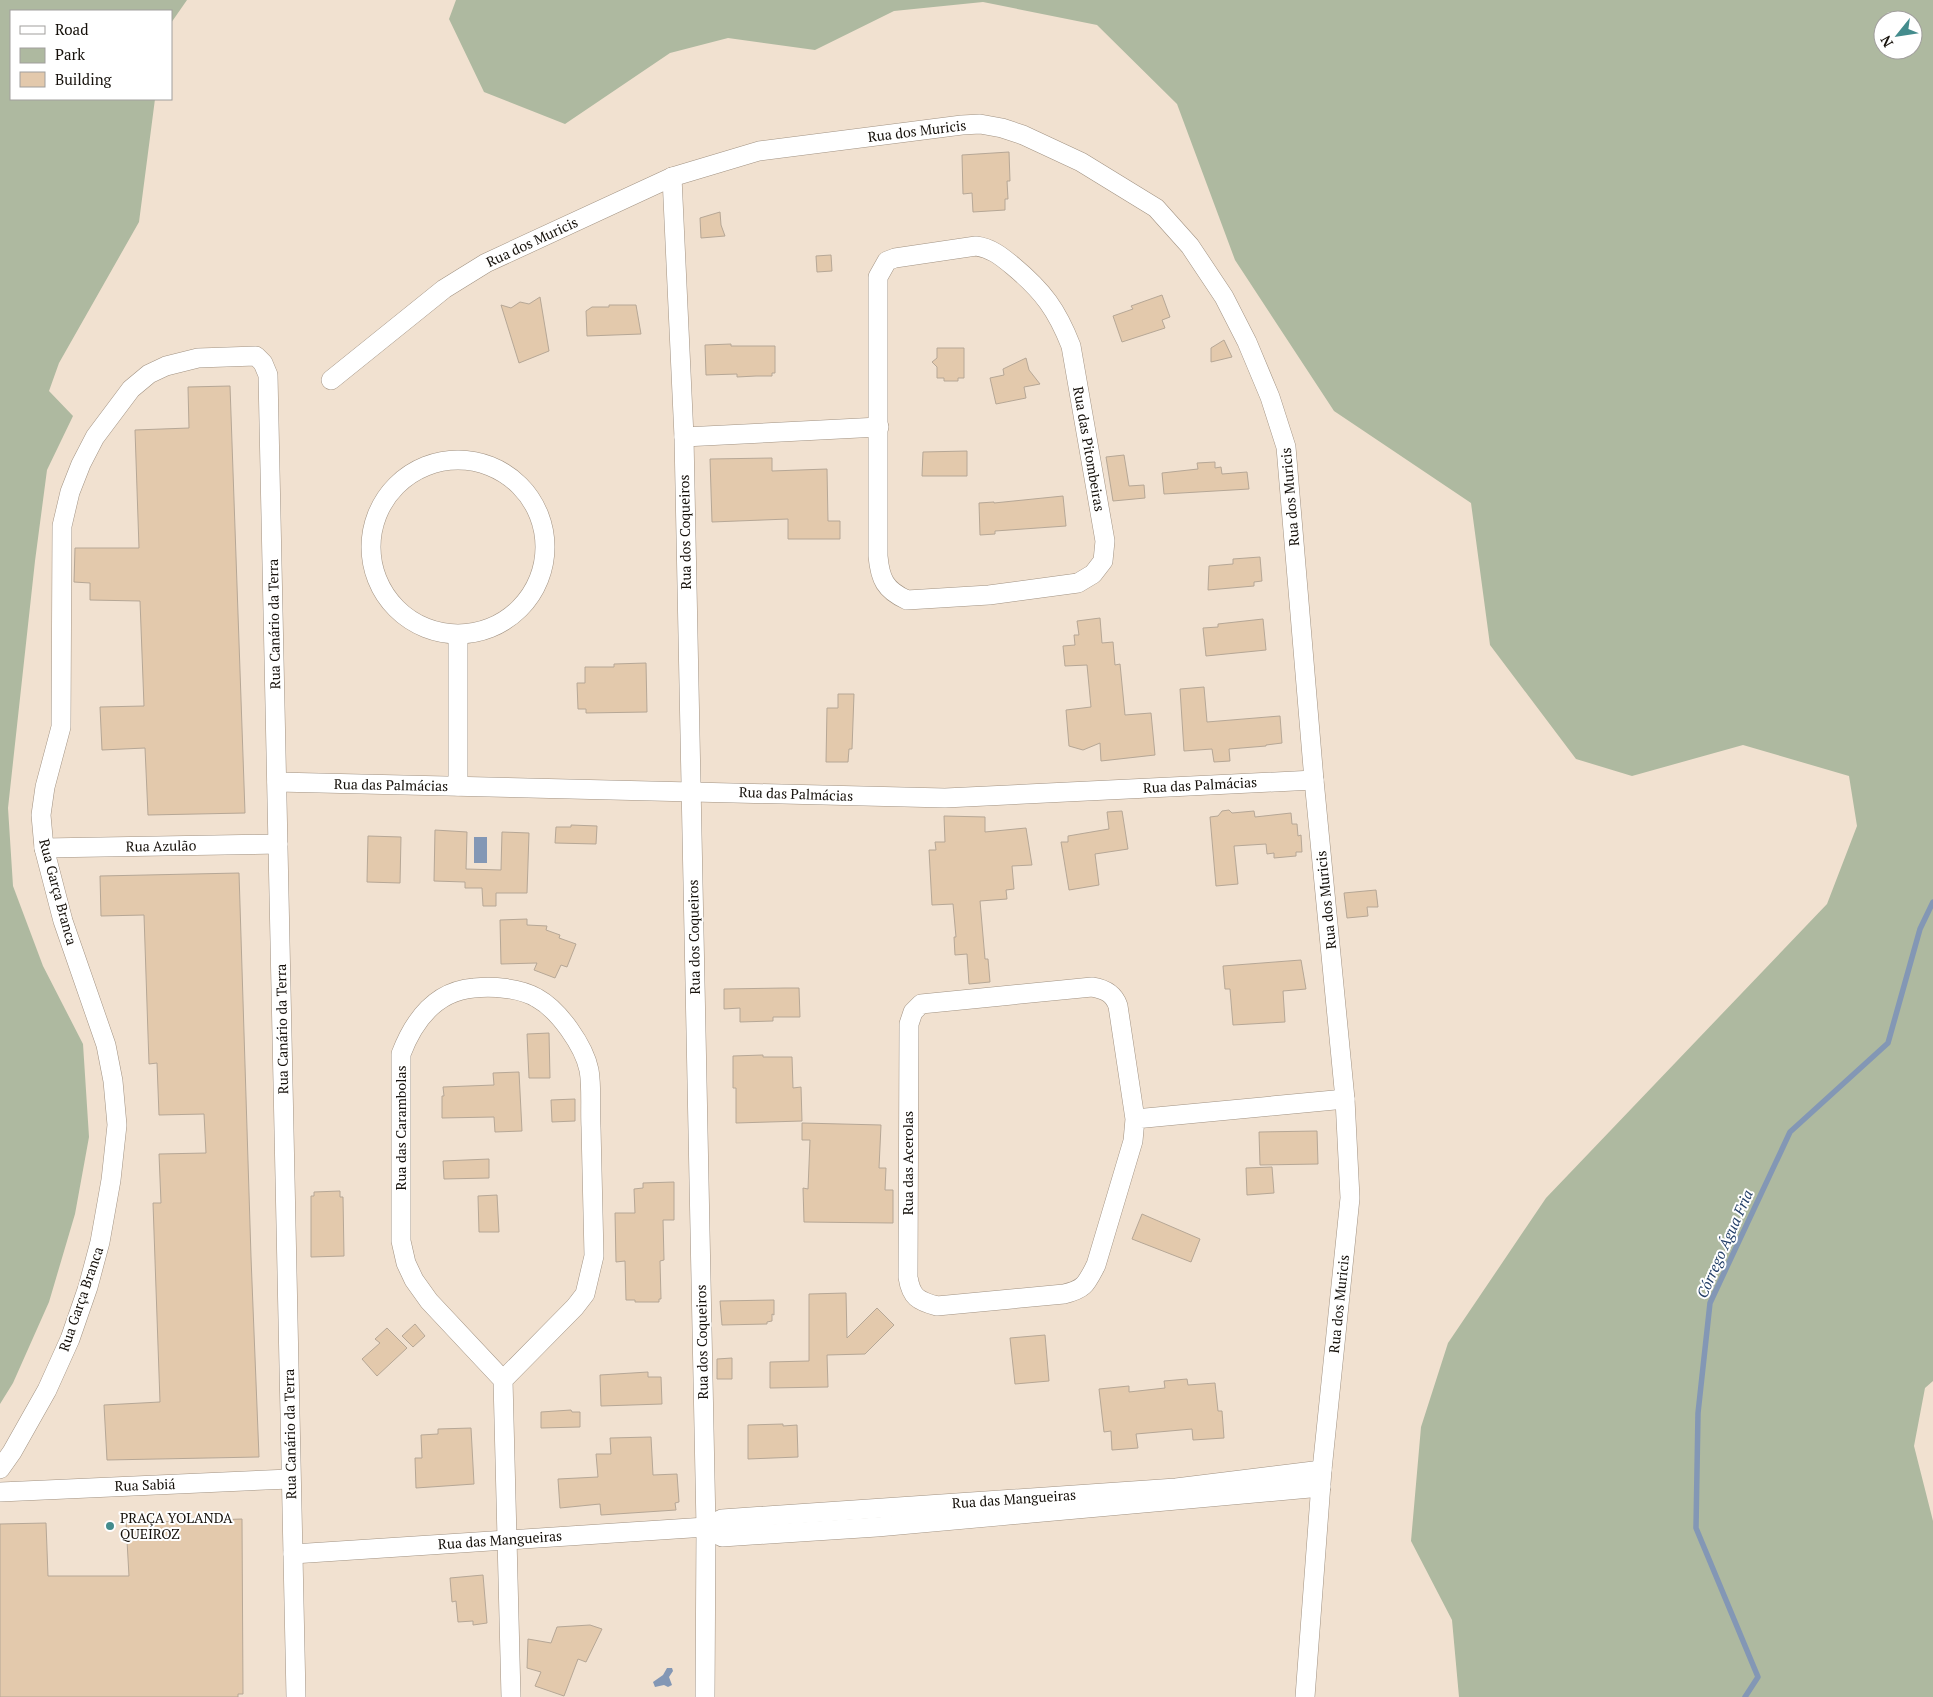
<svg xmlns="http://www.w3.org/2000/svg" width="1933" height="1697" viewBox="0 0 1933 1697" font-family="'PT Serif',serif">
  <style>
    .green { fill: #aeb9a0; fill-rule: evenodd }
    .water { fill: #8397b5 }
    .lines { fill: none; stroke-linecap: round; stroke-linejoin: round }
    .stream { stroke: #8397b5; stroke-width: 5.5 }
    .building { fill: #e3c9ac; stroke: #b6a796 }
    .street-casing { stroke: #a19282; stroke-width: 20 }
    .street { stroke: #fff; stroke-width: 19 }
    .poi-dot { fill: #448c8d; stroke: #fff; stroke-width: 2 }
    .labels { text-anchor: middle; stroke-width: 4; stroke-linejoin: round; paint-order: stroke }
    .street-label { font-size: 14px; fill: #15100a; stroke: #fff }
    .poi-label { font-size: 14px; fill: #15100a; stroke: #fff; text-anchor: start }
    .water-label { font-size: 15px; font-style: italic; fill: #233f68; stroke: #fff }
  </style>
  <rect width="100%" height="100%" fill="#f1e1d0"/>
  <g class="green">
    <polygon points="0,0 187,0 171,23 171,11 11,11 11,99 155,99 139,222 59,363 49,391 73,416 47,470 35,561 8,808 13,886 43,966 83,1044 89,1137 75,1214 49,1302 13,1383 0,1404"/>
    <path d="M456,0H1933V1381L1925,1388L1914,1446L1933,1521V1697H1459L1452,1620L1411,1541L1421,1427L1448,1343L1546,1198L1827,904L1857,826L1849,776L1743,745L1632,776L1576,759L1490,645L1471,503L1334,411L1235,260L1177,104L1097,25L983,2L894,11L815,50L728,38L670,53L565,124L484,92L449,19ZM1883,20H1913V50H1883Z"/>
  </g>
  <g class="water">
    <rect x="474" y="837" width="13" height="26"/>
    <polygon points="667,1668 672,1668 673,1671 669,1677 672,1685 668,1687 664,1685 655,1687 653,1682 663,1675"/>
  </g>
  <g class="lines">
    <polyline class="stream" points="1745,1697 1758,1677 1696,1528 1698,1413 1710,1303 1790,1132 1888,1043 1920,929 1933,902"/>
  </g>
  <g class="building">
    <polygon points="1009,152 1010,181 1007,181 1008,199 1005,199 1005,210 973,212 972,193 963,194 962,155"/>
    <polygon points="720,212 721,225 725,236 701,238 700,218"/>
    <polygon points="831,255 832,271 817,272 816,256"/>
    <polygon points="1162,295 1170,317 1162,320 1165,328 1122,342 1113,316 1133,309 1131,306"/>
    <polygon points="540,297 549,351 519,363 501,305 511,308 520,302 529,304"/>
    <polygon points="609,305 636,305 641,334 587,336 586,311 592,307 609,307"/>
    <polygon points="1224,340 1232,357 1211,362 1211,348"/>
    <polygon points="731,344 731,346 775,346 775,373 772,373 772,376 756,376 737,377 737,374 706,375 705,345"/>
    <polygon points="937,348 964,348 964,378 958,378 958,381 944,381 944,378 937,378 937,367 932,362 937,358"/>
    <polygon points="1026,358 1029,370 1040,384 1024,387 1026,398 996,404 990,378 1004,375 1003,369"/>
    <polygon points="230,386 245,813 148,815 145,748 102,750 100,707 144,706 140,601 90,600 90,583 74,582 75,548 139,548 135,430 189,428 188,387"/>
    <polygon points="967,451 967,476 922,476 923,452"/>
    <polygon points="1124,455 1129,486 1144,485 1145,498 1113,501 1106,457"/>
    <polygon points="772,458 772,471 827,469 828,521 840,521 840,539 788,539 788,519 712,522 710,459"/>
    <polygon points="1215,462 1215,468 1221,467 1222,474 1247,472 1249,489 1164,494 1162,473 1198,469 1197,463"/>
    <polygon points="1063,496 1066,526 995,531 995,534 980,535 979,503 994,502 994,503"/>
    <polygon points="1260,557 1262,581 1254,582 1254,586 1208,590 1209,566 1233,564 1233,559"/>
    <polygon points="1100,618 1102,643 1113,642 1115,665 1120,664 1125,715 1151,713 1155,755 1101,761 1100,743 1083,750 1069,746 1066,710 1091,707 1087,665 1065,666 1063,646 1075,645 1074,635 1079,635 1077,621"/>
    <polygon points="1263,619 1266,650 1206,656 1203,628 1218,627 1218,624"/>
    <polygon points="646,663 647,712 586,713 586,709 578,709 577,683 585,683 585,667 614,667 614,664"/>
    <polygon points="1204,687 1207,722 1280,716 1282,743 1266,745 1266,746 1229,749 1230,761 1214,762 1212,749 1184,751 1180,689"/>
    <polygon points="838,694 854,694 852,749 849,749 848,762 826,762 827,708 838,708"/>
    <polygon points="1229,810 1232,813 1254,811 1255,817 1291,813 1292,824 1297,824 1298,836 1301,835 1302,852 1296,852 1296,856 1274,858 1274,853 1267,854 1266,844 1234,846 1238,884 1216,886 1210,817 1218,816 1222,811"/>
    <polygon points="1122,811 1128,849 1095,854 1099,885 1069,890 1061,842 1068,842 1068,836 1109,829 1107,812"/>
    <polygon points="944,816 985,817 985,832 1026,828 1032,865 1012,866 1014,889 1006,890 1007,899 980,901 985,959 988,959 990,982 969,984 967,954 955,955 954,937 956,937 953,904 932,905 929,850 936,850 935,842 945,842"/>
    <polygon points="571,825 597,826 596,844 555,843 556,827 571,827"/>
    <polygon points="435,830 467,832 466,869 501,870 502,832 529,833 527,893 496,893 496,906 483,906 482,888 465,888 465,882 434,881"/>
    <polygon points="368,836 401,837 400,883 367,882"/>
    <polygon points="239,873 251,1257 259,1457 107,1460 104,1405 160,1402 153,1203 161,1203 159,1154 206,1153 204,1114 159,1115 157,1063 149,1064 144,915 101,916 100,876"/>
    <polygon points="1376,890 1378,907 1367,907 1368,916 1347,918 1344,893"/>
    <polygon points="527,919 527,925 547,926 546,930 560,935 559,938 576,944 567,967 561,965 555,978 534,970 537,963 501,964 500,920"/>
    <polygon points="1301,960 1306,989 1283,991 1285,1022 1233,1025 1230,989 1225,989 1223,966"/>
    <polygon points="785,988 799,988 800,1017 773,1017 773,1021 740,1022 740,1008 724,1009 724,989"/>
    <polygon points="549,1033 550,1078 529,1078 527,1034"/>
    <polygon points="763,1055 763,1057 792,1057 793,1088 801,1087 802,1121 736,1123 736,1088 733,1088 733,1056"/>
    <polygon points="519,1072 522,1131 495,1132 494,1117 442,1118 442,1096 444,1096 443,1087 494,1085 493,1073"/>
    <polygon points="575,1099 575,1121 552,1122 551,1100"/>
    <polygon points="802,1123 881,1125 879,1168 886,1168 885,1190 893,1190 893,1223 804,1222 803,1188 808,1189 810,1140 802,1140"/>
    <polygon points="1317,1131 1318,1164 1260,1165 1259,1132"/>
    <polygon points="489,1159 489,1178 444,1179 443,1161"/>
    <polygon points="1272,1167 1274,1193 1247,1195 1246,1168"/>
    <polygon points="674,1182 674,1220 663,1220 664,1260 660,1261 661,1299 659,1299 659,1302 635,1302 635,1300 626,1300 625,1261 616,1262 615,1213 635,1213 634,1189 643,1188 643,1183"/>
    <polygon points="340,1191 340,1197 343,1197 344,1256 311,1257 311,1196 314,1196 314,1192"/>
    <polygon points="497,1195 499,1232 479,1232 478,1196"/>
    <polygon points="1142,1214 1200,1239 1191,1262 1132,1239"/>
    <polygon points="846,1293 847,1338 877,1308 894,1325 865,1354 827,1355 828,1387 770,1388 770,1362 809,1361 809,1294"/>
    <polygon points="774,1300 774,1315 772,1314 772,1321 767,1322 767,1324 722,1325 720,1301"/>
    <polygon points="415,1324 425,1336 413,1347 402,1336"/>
    <polygon points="387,1328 407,1348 377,1376 362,1359 380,1343 375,1339"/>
    <polygon points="1045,1335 1049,1381 1015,1384 1010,1338"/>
    <polygon points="732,1358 732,1379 717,1379 717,1359"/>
    <polygon points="648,1372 648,1377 661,1377 662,1404 601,1406 600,1375"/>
    <polygon points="1187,1379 1188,1385 1215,1383 1218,1411 1222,1411 1224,1438 1193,1440 1192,1429 1136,1434 1138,1448 1112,1450 1111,1431 1104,1432 1099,1389 1129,1386 1129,1392 1165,1388 1164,1381"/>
    <polygon points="571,1410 572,1412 580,1412 580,1427 541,1428 541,1412"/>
    <polygon points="783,1424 783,1426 797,1425 798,1457 748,1459 748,1425"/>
    <polygon points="471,1428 474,1484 416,1488 415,1458 422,1458 421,1435 438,1434 438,1429"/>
    <polygon points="651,1437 653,1475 677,1474 679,1502 675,1503 676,1510 601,1515 600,1504 560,1508 558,1479 598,1477 596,1454 611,1454 610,1438"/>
    <polygon points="242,1519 243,1694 238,1694 238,1697 0,1697 0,1524 46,1523 48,1576 129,1576 126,1523"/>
    <polygon points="483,1575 487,1623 473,1625 473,1621 458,1622 456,1601 452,1602 450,1578"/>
    <polygon points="590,1625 602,1629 586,1662 578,1659 564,1696 535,1686 541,1672 527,1668 528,1639 551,1643 557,1627"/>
  </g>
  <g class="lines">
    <g class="street-casing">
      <g id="street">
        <polyline points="672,177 684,437 706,1527 705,1697"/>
        <path d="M976,246C991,248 1001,256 1013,266C1043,291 1057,310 1071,346L1105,541L1103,561L1093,574L1078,583L989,595L907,600C885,590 880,579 878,556V277L887,261L895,258Z"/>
        <polyline points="331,380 444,289 486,263 672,177 759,151 962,125 980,124 1002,128 1023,135 1081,162 1156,208 1190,246 1224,297 1247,342 1270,397 1286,447 1314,780 1345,1099 1350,1198 1322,1470 1305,1697"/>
        <polyline points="684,437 879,427"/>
        <circle cx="458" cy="547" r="87"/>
        <polyline points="277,782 945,798 1314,780"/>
        <polyline points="458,786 458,635"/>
        <polyline points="44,848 278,844"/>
        <path d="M1135,1119L1133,1141L1096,1265C1086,1284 1085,1289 1064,1294L937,1306C918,1301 911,1297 908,1277L909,1024L913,1012L921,1004L1092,987C1105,989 1114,994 1118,1006L1135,1119L1345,1099"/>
        <path d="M503,1380L575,1307L585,1294L594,1256C593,1213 592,1170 591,1127C590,1111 592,1086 589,1070C584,1046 559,1010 537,998C520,988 493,986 474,988C436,991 414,1020 401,1054V1241L406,1263L414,1280L429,1301L503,1380L511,1697"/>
        <polyline points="0,1469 12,1452 47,1390 70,1339 88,1287 100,1242 111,1180 117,1125 113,1081 106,1045 63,921 44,848 41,815 45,787 61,727 62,526 70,492 81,464 95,437 131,389 149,374 166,366 198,358 256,356 263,363 268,375 296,1697"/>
        <polyline points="0,1492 290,1479"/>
        <polyline points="706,1527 722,1537 877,1527 1321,1487"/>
        <polyline points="293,1554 706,1527 722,1519 1176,1488 1322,1470"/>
      </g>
    </g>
    <use href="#street" class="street"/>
  </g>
  <circle class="poi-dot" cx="110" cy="1526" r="5"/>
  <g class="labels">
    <g class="street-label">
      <text transform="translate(917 131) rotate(-7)" y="5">Rua dos Muricis</text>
      <text transform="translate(532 242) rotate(-25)" y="5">Rua dos Muricis</text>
      <text transform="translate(1089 449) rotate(80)" y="5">Rua das Pitombeiras</text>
      <text transform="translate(1290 497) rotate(-95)" y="5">Rua dos Muricis</text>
      <text transform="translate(685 532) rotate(-91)" y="5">Rua dos Coqueiros</text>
      <text transform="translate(274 624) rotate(-91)" y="5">Rua Canário da Terra</text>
      <text transform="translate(391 785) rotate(1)" y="5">Rua das Palmácias</text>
      <text transform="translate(1200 785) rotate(-3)" y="5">Rua das Palmácias</text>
      <text transform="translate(796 794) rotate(2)" y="5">Rua das Palmácias</text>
      <text transform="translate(161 846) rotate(-1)" y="5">Rua Azulão</text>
      <text transform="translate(58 892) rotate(75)" y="5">Rua Garça Branca</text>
      <text transform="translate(1326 900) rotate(-96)" y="5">Rua dos Muricis</text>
      <text transform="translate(694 937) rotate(-91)" y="5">Rua dos Coqueiros</text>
      <text transform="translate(282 1029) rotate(-91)" y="5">Rua Canário da Terra</text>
      <text transform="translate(401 1128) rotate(-90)" y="5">Rua das Carambolas</text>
      <text transform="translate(908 1163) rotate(-90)" y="5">Rua das Acerolas</text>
      <text transform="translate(81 1299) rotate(-71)" y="5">Rua Garça Branca</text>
      <text transform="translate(1339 1304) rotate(-84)" y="5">Rua dos Muricis</text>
      <text transform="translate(702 1342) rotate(-91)" y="5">Rua dos Coqueiros</text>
      <text transform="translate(290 1434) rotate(-91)" y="5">Rua Canário da Terra</text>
      <text transform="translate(145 1485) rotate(-2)" y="5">Rua Sabiá</text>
      <text transform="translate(1014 1499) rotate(-4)" y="5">Rua das Mangueiras</text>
      <text transform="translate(500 1540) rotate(-4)" y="5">Rua das Mangueiras</text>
    </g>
    <g class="poi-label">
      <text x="120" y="1523">PRAÇA YOLANDA<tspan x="120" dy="16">QUEIROZ</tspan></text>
    </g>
    <g class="water-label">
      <text transform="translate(1725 1244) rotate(-66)" y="5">Córrego Água Fria</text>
    </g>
  </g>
  <rect x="10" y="10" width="162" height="90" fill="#ffffff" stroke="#a19f9d"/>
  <rect x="20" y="26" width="25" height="8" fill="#ffffff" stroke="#a19f9d"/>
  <text x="55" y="35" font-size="15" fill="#15100a">Road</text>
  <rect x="20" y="48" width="25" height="15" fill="#aeb9a0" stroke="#a19f9d"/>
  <text x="55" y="60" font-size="15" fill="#15100a">Park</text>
  <rect x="20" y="72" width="25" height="15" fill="#e3c9ac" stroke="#a19f9d"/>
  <text x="55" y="85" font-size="15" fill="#15100a">Building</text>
  <g transform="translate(1898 35) rotate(240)"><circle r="24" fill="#ffffff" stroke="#a19f9d"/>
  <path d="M0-4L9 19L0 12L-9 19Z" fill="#448c8d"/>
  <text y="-8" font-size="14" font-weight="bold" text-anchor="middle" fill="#15100a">N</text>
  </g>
</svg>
